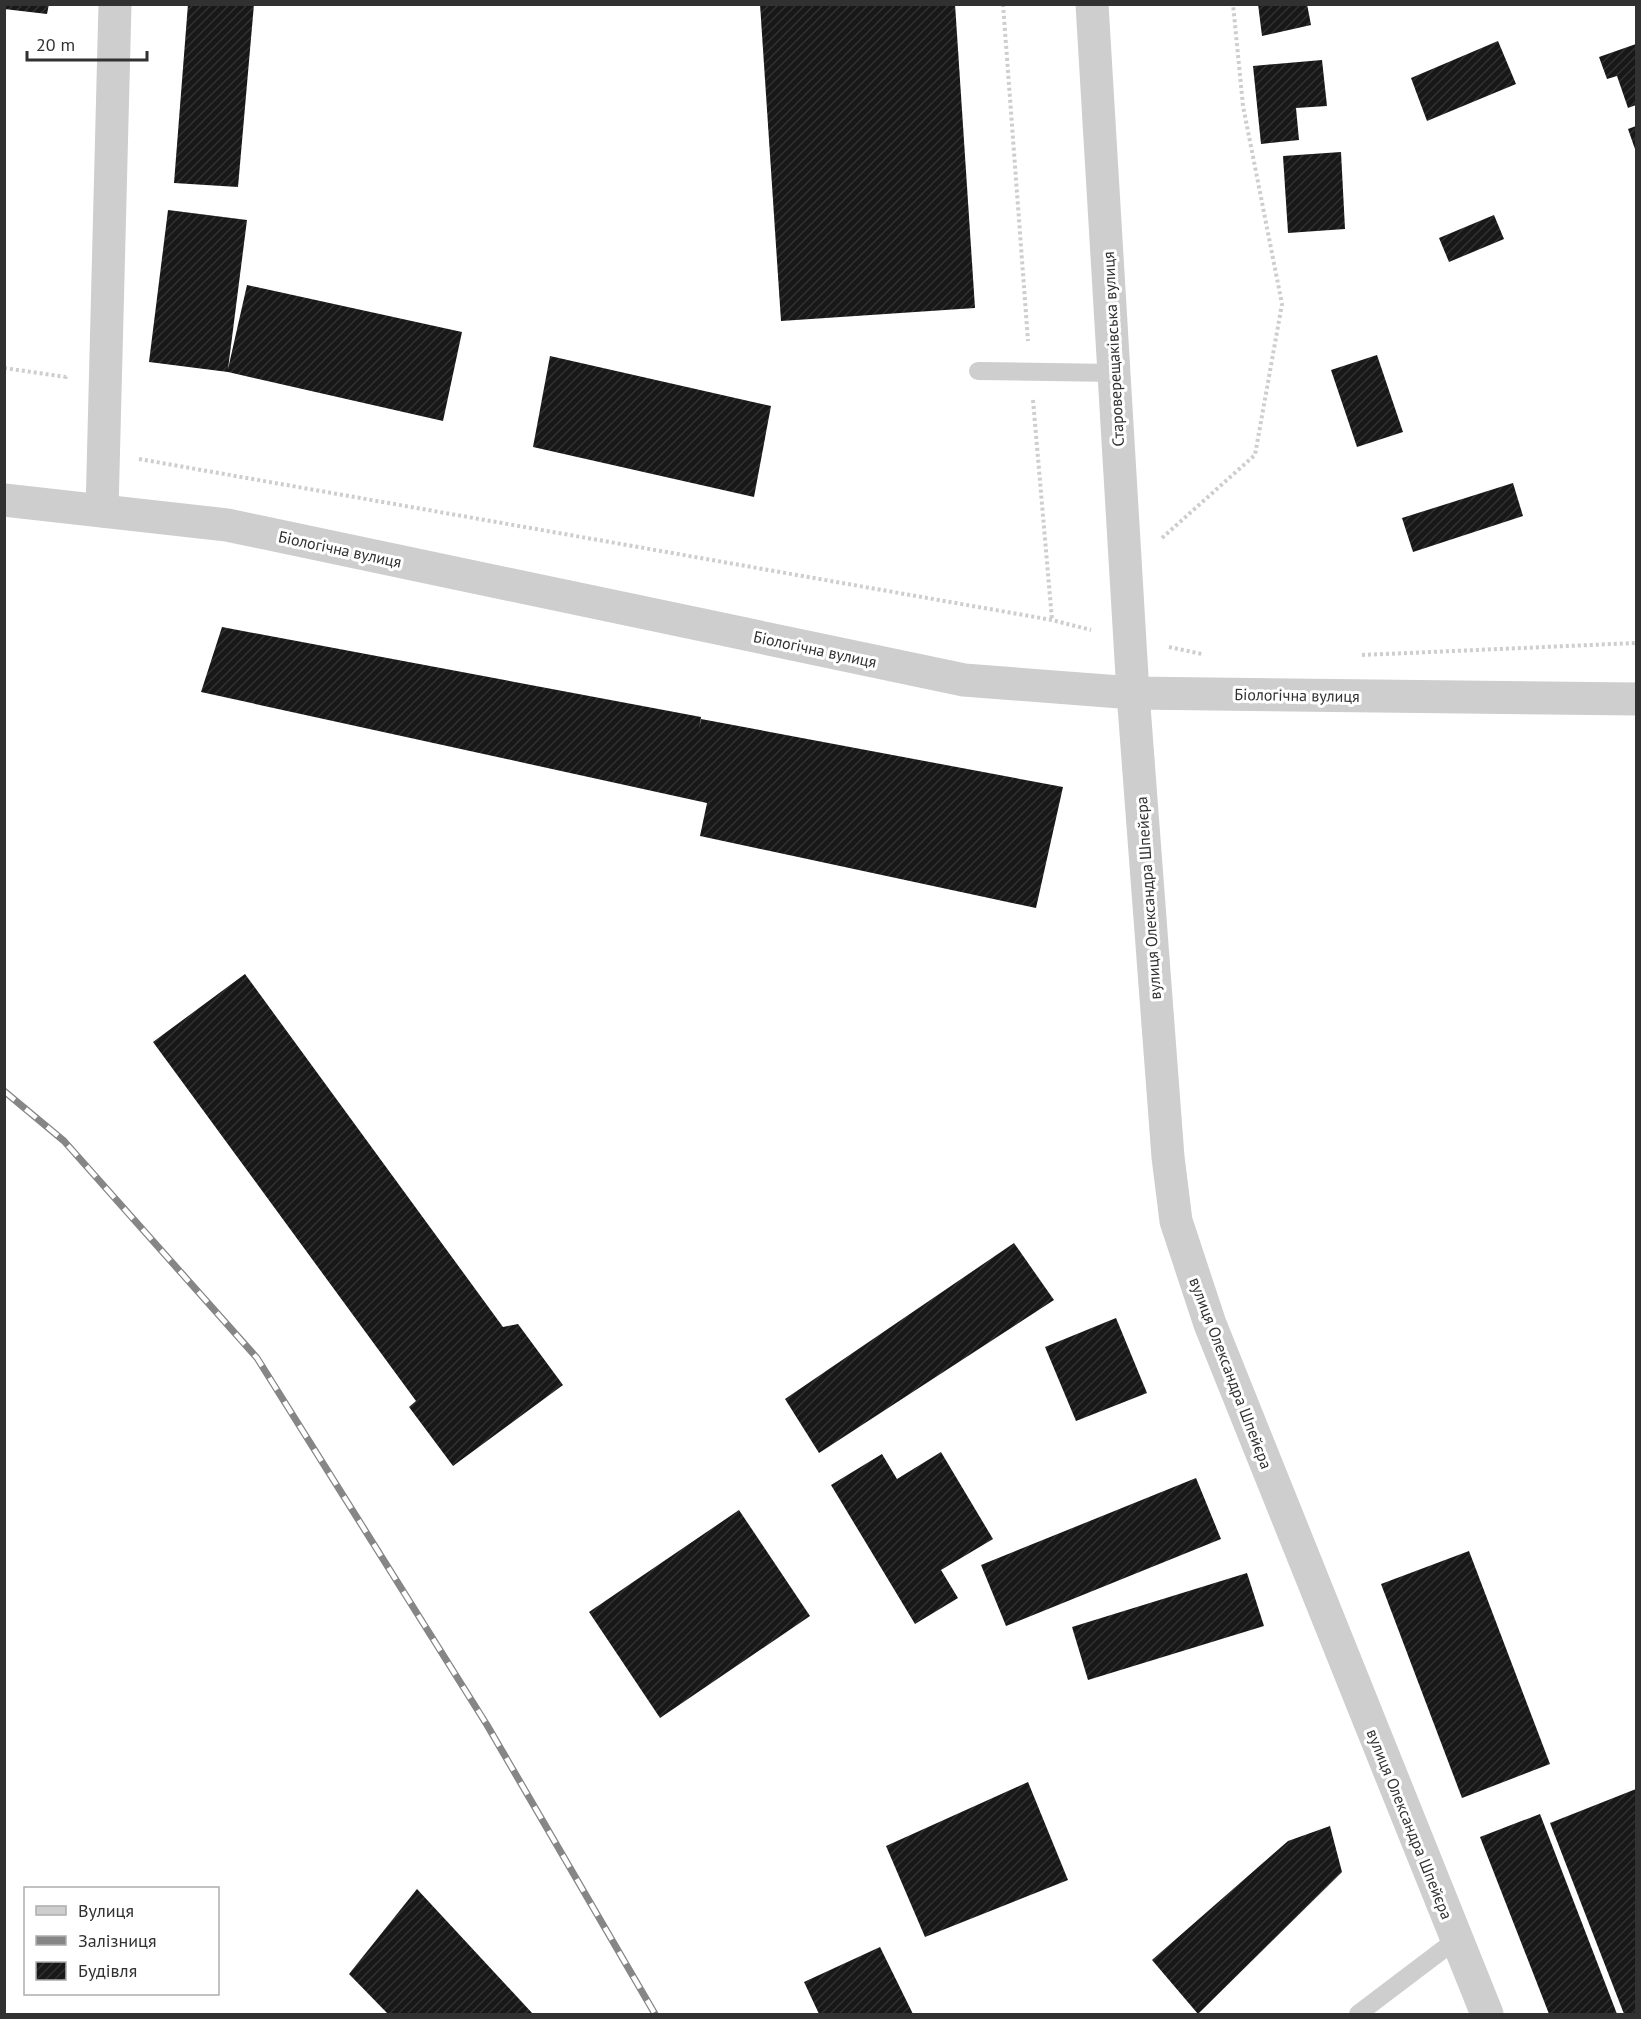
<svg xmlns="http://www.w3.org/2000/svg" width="1641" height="2019" viewBox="0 0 1641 2019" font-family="'PT Sans',sans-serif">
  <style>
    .building { fill: url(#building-hatch) }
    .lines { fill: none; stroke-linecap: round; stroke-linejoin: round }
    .path { stroke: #cecece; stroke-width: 4; stroke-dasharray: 3 3; stroke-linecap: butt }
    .lane { stroke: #cecece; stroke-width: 18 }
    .street { stroke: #cecece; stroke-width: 33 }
    .rail-casing { stroke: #868686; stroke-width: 7 }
    .rail { stroke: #fff; stroke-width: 4.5; stroke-dasharray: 14; stroke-linecap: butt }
    .labels { text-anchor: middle; stroke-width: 6; stroke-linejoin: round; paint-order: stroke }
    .street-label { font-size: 16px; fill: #313131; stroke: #fff }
  </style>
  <defs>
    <pattern id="building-hatch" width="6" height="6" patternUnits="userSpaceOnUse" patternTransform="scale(1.5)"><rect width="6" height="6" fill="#181818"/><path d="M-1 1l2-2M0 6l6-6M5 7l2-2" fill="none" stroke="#313131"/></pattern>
  </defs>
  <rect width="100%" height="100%" fill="#fff"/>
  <g class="building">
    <polygon points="4,4 49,4 47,14 4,9"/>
    <polygon points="188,4 254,4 238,187 174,183"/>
    <polygon points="760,4 955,4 975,308 781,321"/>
    <polygon points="1258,4 1307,4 1311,25 1262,36"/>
    <polygon points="1498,41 1516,84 1427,121 1411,78"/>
    <polygon points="1636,44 1636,105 1628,108 1617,76 1607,79 1599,57"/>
    <polygon points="1322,60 1327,106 1296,108 1299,140 1261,144 1253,66"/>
    <polygon points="1636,126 1636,152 1628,129"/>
    <polygon points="1341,152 1345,229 1288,233 1283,156"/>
    <polygon points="168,210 247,220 228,369 247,285 462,332 443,421 228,372 149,362"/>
    <polygon points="1494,215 1504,239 1449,262 1439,238"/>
    <polygon points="1377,355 1403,432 1357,447 1331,370"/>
    <polygon points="550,356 771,406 754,497 533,447"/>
    <polygon points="1513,483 1523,516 1413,552 1402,518"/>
    <polygon points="222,627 701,717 699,730 701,719 1063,787 1036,908 700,836 707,803 201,692"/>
    <polygon points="245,974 503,1327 518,1324 563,1385 453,1466 409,1407 416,1401 153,1042"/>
    <polygon points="1014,1243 1054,1300 819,1453 785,1399"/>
    <polygon points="1116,1318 1147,1393 1076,1421 1045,1347"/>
    <polygon points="941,1452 993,1539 941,1570 958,1598 915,1624 831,1485 882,1454 897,1479"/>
    <polygon points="1196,1478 1221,1539 1006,1626 981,1565"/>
    <polygon points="739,1510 810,1616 660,1718 589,1612"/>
    <polygon points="1469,1551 1550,1764 1462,1798 1381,1584"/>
    <polygon points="1247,1573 1264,1626 1088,1680 1072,1627"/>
    <polygon points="1028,1782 1068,1880 925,1937 886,1846"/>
    <polygon points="1636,1789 1636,2014 1624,2014 1550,1823"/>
    <polygon points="1540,1814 1617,2014 1549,2014 1480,1837"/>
    <polygon points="1330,1826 1342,1872 1198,2014 1152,1960 1288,1841"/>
    <polygon points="417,1889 533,2014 388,2014 349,1974"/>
    <polygon points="880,1947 913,2014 819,2014 804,1982"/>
  </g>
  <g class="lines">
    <g class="path">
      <polyline points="1003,4 1028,341"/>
      <polyline points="4,368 66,377 66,374"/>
      <polyline points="1033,400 1052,620"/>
      <polyline points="139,459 1052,620 1091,630"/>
      <polyline points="1162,538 1255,455 1282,304 1243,106 1233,4"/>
      <polyline points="1169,647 1202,654"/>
      <polyline points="1362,655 1636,643"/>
    </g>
    <g class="lane">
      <polyline points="978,371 1114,373"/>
      <polyline points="1358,2014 1457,1939"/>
    </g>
    <g class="street">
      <polyline points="1092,4 1133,693 1168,1157 1176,1221 1210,1324 1487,2014"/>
      <polyline points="4,500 227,525 964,680 1133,693 1636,699"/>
      <polyline points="102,511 115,4"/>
    </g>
    <g class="rail-casing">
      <polyline id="rail" points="4,1091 64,1141 257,1358 487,1725 655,2014"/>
    </g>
    <use href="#rail" class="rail"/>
  </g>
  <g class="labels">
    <g class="street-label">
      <text transform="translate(1113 349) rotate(-93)" y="6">Староверещаківська вулиця</text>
      <text transform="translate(340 549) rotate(12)" y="6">Біологічна вулиця</text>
      <text transform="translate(815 649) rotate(12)" y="6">Біологічна вулиця</text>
      <text transform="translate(1297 695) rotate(1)" y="6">Біологічна вулиця</text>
      <text transform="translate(1148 898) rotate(-94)" y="6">вулиця Олександра Шпейєра</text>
      <text transform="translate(1231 1373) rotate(69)" y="6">вулиця Олександра Шпейєра</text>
      <text transform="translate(1410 1824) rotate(68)" y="6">вулиця Олександра Шпейєра</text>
    </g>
  </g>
  <rect width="1641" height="2019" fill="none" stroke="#313131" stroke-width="12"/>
  <rect x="24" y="1887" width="195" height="108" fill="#ffffff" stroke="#adadad" stroke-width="1.5"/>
  <rect x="36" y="1906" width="30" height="9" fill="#cecece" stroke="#adadad" stroke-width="1.5"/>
  <text x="78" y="1917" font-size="18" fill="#313131">Вулиця</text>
  <rect x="36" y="1936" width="30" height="9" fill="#868686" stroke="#adadad" stroke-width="1.5"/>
  <text x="78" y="1947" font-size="18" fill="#313131">Залізниця</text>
  <rect x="36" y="1962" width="30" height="18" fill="url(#building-hatch)" stroke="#adadad" stroke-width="1.5"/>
  <text x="78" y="1977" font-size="18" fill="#313131">Будівля</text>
  <path d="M27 51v9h120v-9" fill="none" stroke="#313131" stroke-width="3"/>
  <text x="36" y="51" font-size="18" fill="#313131" stroke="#ffffff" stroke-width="4.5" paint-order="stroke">20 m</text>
</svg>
